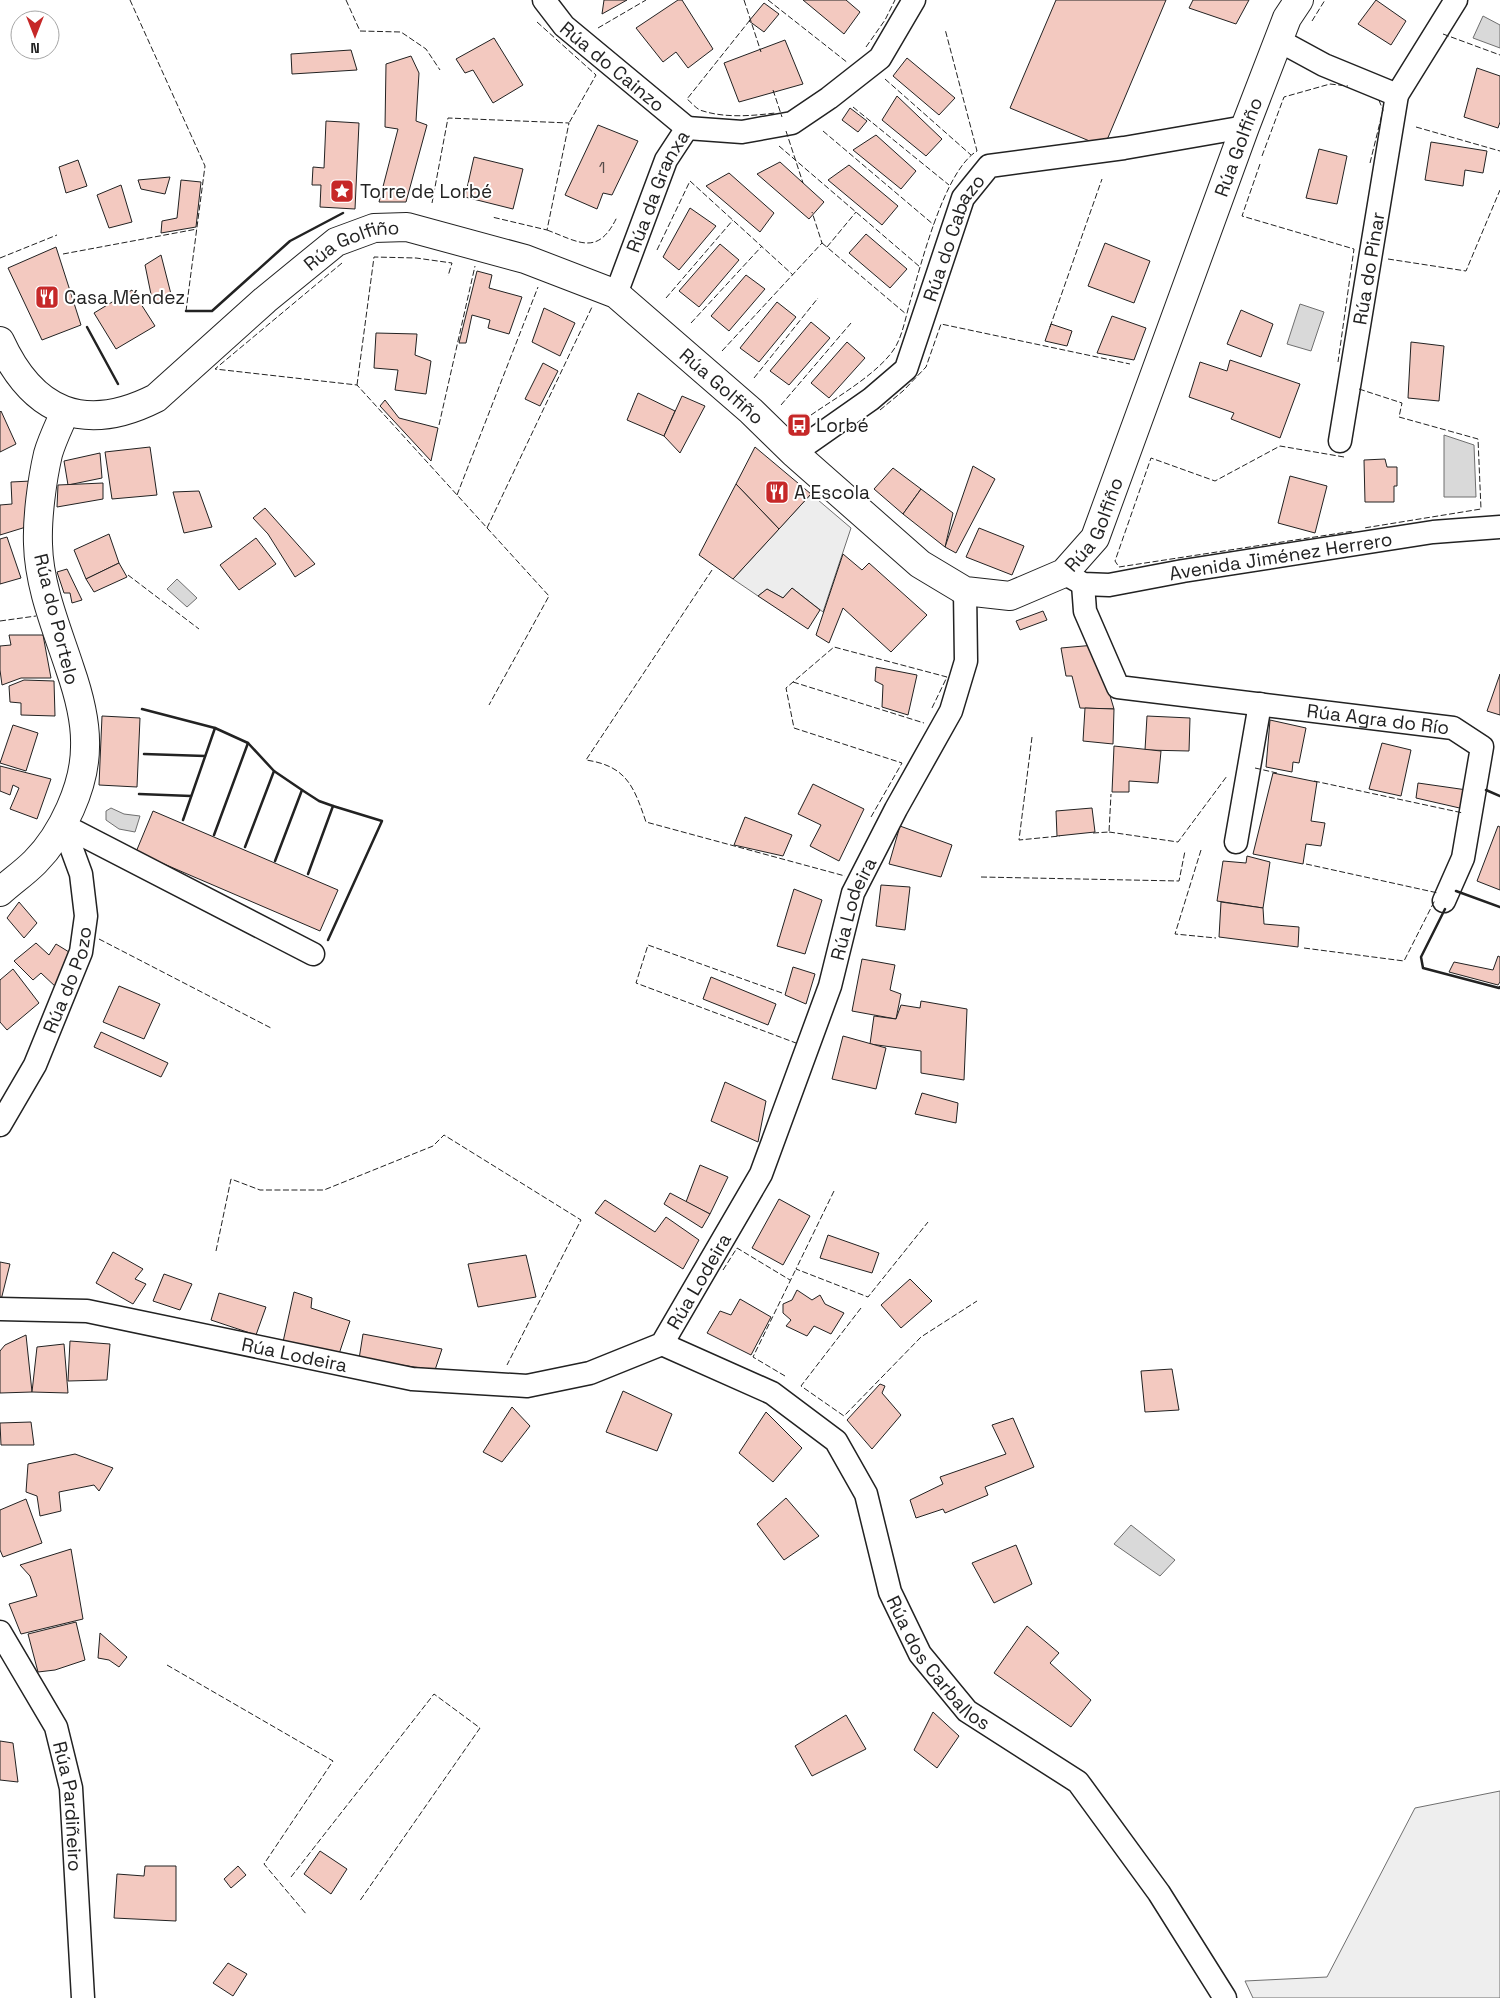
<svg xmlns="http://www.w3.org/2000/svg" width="1500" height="1998" viewBox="0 0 1500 1998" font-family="'Space Grotesk',sans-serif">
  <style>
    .green { fill: #eee; stroke: #6f6f6f }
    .parking { fill: #ededed; stroke: #6f6f6f }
    .water { fill: #d9d9d9; stroke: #6f6f6f }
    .building { fill: #f3c9c0; stroke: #222 }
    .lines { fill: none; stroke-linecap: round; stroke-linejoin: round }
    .street-casing { stroke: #222; stroke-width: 25 }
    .secondary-casing { stroke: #222; stroke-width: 30 }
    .street { stroke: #fff; stroke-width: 22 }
    .secondary { stroke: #fff; stroke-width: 28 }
    .fence { stroke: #222; stroke-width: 1; stroke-dasharray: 6 2.5; stroke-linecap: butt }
    .wall { stroke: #222; stroke-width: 2.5 }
    .labels { text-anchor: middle; stroke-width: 4; stroke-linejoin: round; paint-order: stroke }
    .number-label { font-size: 16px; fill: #564c4a }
    .street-label { font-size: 19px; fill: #222; stroke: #fff }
    .poi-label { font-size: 19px; fill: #222; stroke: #fff; text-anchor: start }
  </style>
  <rect width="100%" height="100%" fill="#fff"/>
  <polygon class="green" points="1500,1791 1500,1998 1253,1998 1245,1981 1327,1977 1415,1808"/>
  <polygon class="parking" points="811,494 851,528 823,612 792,588 783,598 767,589 758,596 733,579"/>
  <g class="water">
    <polygon points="1483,16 1500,25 1500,48 1473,38"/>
    <polygon points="1300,304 1324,312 1311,351 1287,344"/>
    <polygon points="1444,435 1474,445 1476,497 1444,497"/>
    <polygon points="177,579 197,598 187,607 167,589"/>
    <polygon points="111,808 124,814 140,816 135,832 119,829 106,820 106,811"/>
    <polygon points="1131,1525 1175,1560 1160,1576 1114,1544"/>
  </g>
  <g class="building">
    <polygon points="604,0 627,0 602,14"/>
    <polygon points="678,0 682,0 713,49 688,68 676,52 663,62 636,28"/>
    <polygon points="803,0 846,0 860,12 844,34"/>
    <polygon points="1056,0 1166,0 1104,147 1010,108"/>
    <polygon points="1193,0 1249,0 1236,24 1189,8"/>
    <polygon points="1376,0 1406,21 1391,45 1358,24"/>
    <polygon points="764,3 779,14 764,32 749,21"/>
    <polygon points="494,38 523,85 493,103 473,70 465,73 456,59"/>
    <polygon points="785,40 803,84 739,102 724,63"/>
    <polygon points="351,50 357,70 292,74 291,54"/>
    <polygon points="411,56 419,73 416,121 427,125 406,202 379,202 398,129 385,127 386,64"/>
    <polygon points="907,58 955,98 939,115 893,76"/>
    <polygon points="1477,68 1500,76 1500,122 1498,128 1464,117"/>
    <polygon points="897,96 942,139 926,156 882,120"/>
    <polygon points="850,108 867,121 858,132 842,120"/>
    <polygon points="326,121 359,123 355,209 320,207 321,185 312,185 313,167 324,168"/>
    <polygon points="598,125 638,141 612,195 603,193 597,209 565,195"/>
    <polygon points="876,135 916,171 901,189 853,150"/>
    <polygon points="1431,142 1487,151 1483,173 1465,170 1463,186 1425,180"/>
    <polygon points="1319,149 1347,156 1337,204 1306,198"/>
    <polygon points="474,157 523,169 513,209 465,197"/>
    <polygon points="78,160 87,186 66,193 59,167"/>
    <polygon points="780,162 824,202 809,219 757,174"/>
    <polygon points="849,165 898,206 882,225 828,180"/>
    <polygon points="729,173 774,213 760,232 706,186"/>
    <polygon points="170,177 165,194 141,189 138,180"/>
    <polygon points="181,180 201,182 196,227 161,233 162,221 177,218"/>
    <polygon points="121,185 132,222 109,228 97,195"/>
    <polygon points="690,208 716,226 679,270 663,257"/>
    <polygon points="866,234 907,269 890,288 849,253"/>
    <polygon points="1105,243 1150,261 1134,303 1088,286"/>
    <polygon points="720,244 739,260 699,307 679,291"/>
    <polygon points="56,247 81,325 42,340 8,268"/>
    <polygon points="161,255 172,298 153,304 145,265"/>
    <polygon points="477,271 492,275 489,288 522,297 509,334 488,328 490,320 472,315 466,343 459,343"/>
    <polygon points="746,275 765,289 729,331 711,316"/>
    <polygon points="132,290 155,326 116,349 94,313"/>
    <polygon points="777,302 796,317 759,362 740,348"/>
    <polygon points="544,308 575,323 560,356 532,342"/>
    <polygon points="1241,310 1273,324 1261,357 1227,344"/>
    <polygon points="1112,316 1146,328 1134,360 1097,353"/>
    <polygon points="811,322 830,338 789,385 770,371"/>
    <polygon points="1051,324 1072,331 1067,346 1045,341"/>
    <polygon points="376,333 417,334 415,355 431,361 426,394 395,390 398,370 374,368"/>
    <polygon points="847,342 865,358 829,398 811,383"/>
    <polygon points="1411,342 1444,346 1439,401 1408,398"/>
    <polygon points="1230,360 1300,384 1280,438 1231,419 1234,413 1189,397 1200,362 1227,371"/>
    <polygon points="543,363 558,371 540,406 525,399"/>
    <polygon points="638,393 675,411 664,436 627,420"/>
    <polygon points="682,396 705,406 680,453 664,436"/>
    <polygon points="385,400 399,418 438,428 431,461 380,406"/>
    <polygon points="1,411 16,444 0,452 0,412"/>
    <polygon points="150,447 157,495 112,499 105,452"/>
    <polygon points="755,447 811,494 779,529 736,484"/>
    <polygon points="100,453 102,478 68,485 64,461"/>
    <polygon points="1385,459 1387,467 1397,467 1397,486 1394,486 1394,502 1365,502 1364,460"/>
    <polygon points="973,466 995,479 956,553 945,547"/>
    <polygon points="893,468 921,489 903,514 874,489"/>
    <polygon points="1290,476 1327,486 1315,533 1278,523"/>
    <polygon points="31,481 26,527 0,535 0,505 12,504 11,482"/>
    <polygon points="103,483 103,499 57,507 58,485"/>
    <polygon points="736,484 779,529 733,579 699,555"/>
    <polygon points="921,489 953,513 945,547 903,514"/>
    <polygon points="199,491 212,527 184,533 173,492"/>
    <polygon points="265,508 315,564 295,577 268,534 253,518"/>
    <polygon points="979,528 1024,546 1012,575 966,557"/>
    <polygon points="109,534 119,563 86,579 74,550"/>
    <polygon points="7,537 21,578 0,584 0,539"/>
    <polygon points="256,538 276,564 239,590 220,565"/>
    <polygon points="843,554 862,570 869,563 927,615 891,652 843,608 829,643 816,635"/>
    <polygon points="119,563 127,577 94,592 86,579"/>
    <polygon points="67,569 82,600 72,603 70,593 64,593 57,572"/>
    <polygon points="792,588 820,610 808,629 758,596 767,589 783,598"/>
    <polygon points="1043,611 1047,620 1020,630 1016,621"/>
    <polygon points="9,635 43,635 51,678 21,678 2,685 0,670 0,646 11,645"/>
    <polygon points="1095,645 1114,709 1080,708 1072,676 1066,676 1061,648"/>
    <polygon points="876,667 917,675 908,715 882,707 883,685 875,681"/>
    <polygon points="1500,674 1500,715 1487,711"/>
    <polygon points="24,680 54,681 55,716 21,715 21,703 10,702 9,686"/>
    <polygon points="1085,708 1114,709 1113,744 1083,741"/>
    <polygon points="102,716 140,718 137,787 99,785"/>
    <polygon points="1147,716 1190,718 1189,751 1145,750"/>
    <polygon points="1270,720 1306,728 1299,763 1293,762 1292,772 1266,767"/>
    <polygon points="13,725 38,733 26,771 0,763"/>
    <polygon points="1382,743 1411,750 1401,796 1369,789"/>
    <polygon points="1114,746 1161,751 1158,783 1129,781 1129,792 1112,792"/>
    <polygon points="0,766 51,779 37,819 10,809 19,788 13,785 10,795 0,791"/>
    <polygon points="1273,773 1317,782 1311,821 1325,823 1321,846 1306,844 1303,864 1253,854"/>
    <polygon points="1418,783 1467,790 1464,809 1416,798"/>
    <polygon points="813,784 864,809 839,861 810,846 821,825 798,814"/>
    <polygon points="1092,808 1095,832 1057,836 1056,811"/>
    <polygon points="153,811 338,890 320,931 136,852"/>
    <polygon points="745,817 792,835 783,856 734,845"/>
    <polygon points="900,826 952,845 941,877 889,864"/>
    <polygon points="1498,826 1500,827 1500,890 1477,881"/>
    <polygon points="1247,856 1270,862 1263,908 1217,901 1223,861 1246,863"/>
    <polygon points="881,885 910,887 905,930 876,926"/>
    <polygon points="794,889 822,900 805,954 777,946"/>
    <polygon points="19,902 37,923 24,938 7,918"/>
    <polygon points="1221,902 1263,908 1264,924 1299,927 1298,947 1219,937"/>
    <polygon points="36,943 49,955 56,944 69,952 57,988 41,973 33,980 14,961"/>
    <polygon points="1498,956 1500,957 1500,982 1498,985 1449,972 1454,962 1493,970"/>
    <polygon points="862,959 895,965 890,990 901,994 896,1019 852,1011"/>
    <polygon points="793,967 815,974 806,1004 785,995"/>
    <polygon points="13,969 39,1003 7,1030 0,1022 0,980"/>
    <polygon points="711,977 776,1004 768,1025 703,999"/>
    <polygon points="119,986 160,1004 144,1039 103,1022"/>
    <polygon points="921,1001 967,1009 964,1080 921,1073 921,1051 870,1044 874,1016 896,1019 901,1005 920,1008"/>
    <polygon points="101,1032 168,1063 161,1077 94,1047"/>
    <polygon points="843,1036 886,1048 876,1089 832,1079"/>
    <polygon points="725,1082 766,1101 758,1142 711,1121"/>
    <polygon points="922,1093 958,1103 956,1123 915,1114"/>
    <polygon points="700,1165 728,1177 710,1214 686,1202"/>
    <polygon points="670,1193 710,1214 702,1228 664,1204"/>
    <polygon points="779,1199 810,1216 783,1265 752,1248"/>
    <polygon points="605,1200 655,1232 666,1217 699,1240 683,1269 595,1213"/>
    <polygon points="828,1235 879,1253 872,1273 820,1258"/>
    <polygon points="113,1252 143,1269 135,1279 146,1284 133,1304 96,1283"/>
    <polygon points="526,1255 536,1297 478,1307 468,1264"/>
    <polygon points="0,1262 10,1264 1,1300 0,1300"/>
    <polygon points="164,1274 192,1284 180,1310 153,1301"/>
    <polygon points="910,1279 932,1301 901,1328 881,1305"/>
    <polygon points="797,1290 812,1300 820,1295 825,1304 844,1313 831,1334 814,1326 807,1336 786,1326 791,1320 783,1313 783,1304 792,1300"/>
    <polygon points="294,1292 312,1298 311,1308 350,1321 338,1357 283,1342"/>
    <polygon points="219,1293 266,1307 256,1335 211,1320"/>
    <polygon points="740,1299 771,1317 751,1355 707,1333 720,1311 731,1315"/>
    <polygon points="363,1334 442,1349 435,1370 359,1359"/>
    <polygon points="26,1335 32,1392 0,1393 0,1351 5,1345"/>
    <polygon points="70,1341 110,1344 107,1380 68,1381"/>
    <polygon points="64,1344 68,1393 32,1392 37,1347"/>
    <polygon points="1172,1369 1179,1410 1145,1412 1141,1371"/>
    <polygon points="880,1384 885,1386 882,1393 901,1415 872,1449 847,1420"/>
    <polygon points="623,1391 672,1414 657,1451 606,1432"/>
    <polygon points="512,1407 530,1426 502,1462 483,1452"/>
    <polygon points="766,1412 802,1448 773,1482 739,1453"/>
    <polygon points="1013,1418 1034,1467 985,1487 988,1495 945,1513 943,1509 916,1518 910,1500 943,1484 940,1477 1006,1454 992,1425"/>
    <polygon points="31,1422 34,1445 1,1445 0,1423"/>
    <polygon points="75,1454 113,1468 99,1491 94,1485 59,1492 61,1511 40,1516 37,1496 26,1492 28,1464"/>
    <polygon points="786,1498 819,1536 784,1560 757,1524"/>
    <polygon points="26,1499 42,1543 3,1557 0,1550 0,1510"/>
    <polygon points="1016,1545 1032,1584 994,1603 972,1563"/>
    <polygon points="71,1549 83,1619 21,1634 9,1604 37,1596 30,1576 20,1565"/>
    <polygon points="76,1622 85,1660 55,1670 38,1672 28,1634"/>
    <polygon points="1027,1626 1059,1653 1050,1663 1091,1700 1071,1727 994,1673"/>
    <polygon points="100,1633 127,1657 119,1667 109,1660 98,1658"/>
    <polygon points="933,1712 959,1736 937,1768 914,1750"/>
    <polygon points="846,1715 866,1749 812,1776 795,1746"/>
    <polygon points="0,1741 13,1743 18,1782 0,1780"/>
    <polygon points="320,1851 347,1869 331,1894 304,1874"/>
    <polygon points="145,1866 176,1866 176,1921 114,1918 117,1874 144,1876"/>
    <polygon points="238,1866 246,1875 231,1888 224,1879"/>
    <polygon points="228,1963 247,1974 233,1996 213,1983"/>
  </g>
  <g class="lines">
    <g class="street-casing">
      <g id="street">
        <path id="s1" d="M544,0L564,26L687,128"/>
        <polyline points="1278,40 1324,65 1397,95"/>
        <polyline points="687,128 742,132 792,123 829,98 880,58 914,0"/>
        <path id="s2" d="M616,294L666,160L687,128"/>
        <path id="s3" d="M1340,441L1397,95L1456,0"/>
        <path id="s4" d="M794,453L871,399L906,369L963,198L989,166L1124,148L1245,127"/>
        <path id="s5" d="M1071,577L1083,584L1109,585L1183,571L1433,532L1500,527"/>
        <path id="s6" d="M1083,584L1085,611L1118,687L1453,728L1482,747L1463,858L1444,901"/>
        <polyline points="63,825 313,954"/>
        <polyline points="1236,842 1260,704"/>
        <path id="s7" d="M0,1125L35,1065L81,952L86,916L81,874L63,825"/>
        <path id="s8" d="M0,1309L87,1311L412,1379L527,1386L590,1373L662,1344L761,1174L830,986L853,893L896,809L951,711L966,661L965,591"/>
        <path id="s9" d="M662,1344L772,1393L836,1441L866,1494L890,1592L920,1654L967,1711L1078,1782L1159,1893L1225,1998"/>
        <path id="s10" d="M0,1632L56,1727L71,1788L83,1998"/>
      </g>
    </g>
    <g class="secondary-casing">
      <g id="secondary">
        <path id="s11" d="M0,341C33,413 85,434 156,398L265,300L336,242L374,228L407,227L525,259L616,294L751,411L794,453L920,564L965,591L1010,596L1064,573L1095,538L1245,127L1287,18L1299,0"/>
        <path d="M0,892C11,882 24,873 35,862C62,835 85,786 85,747C86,722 78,692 70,669C57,629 39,587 38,544C37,518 42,480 48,454C52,440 59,426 65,412"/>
      </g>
    </g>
    <use href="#street" class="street"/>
    <use href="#secondary" class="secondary"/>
    <g class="fence">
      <polyline points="130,0 205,166 186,311"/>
      <polyline points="346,0 360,31 401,32 426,49 440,70"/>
      <polyline points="744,0 761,52"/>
      <polyline points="768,0 848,63"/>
      <path d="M750,20L687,99C692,103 697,110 703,111C725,118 752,116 775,113"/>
      <polyline points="1312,21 1325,0"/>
      <polyline points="537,22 596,75 569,123"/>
      <polyline points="598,28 646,0"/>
      <polyline points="1443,34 1500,55"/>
      <polyline points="866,47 885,20 895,0"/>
      <polyline points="885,79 971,155"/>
      <polyline points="773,90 782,117"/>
      <polyline points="853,107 949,185"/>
      <polyline points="1416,127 1500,151"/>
      <polyline points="786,131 803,183"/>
      <polyline points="823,131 934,225"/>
      <polyline points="779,146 920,267"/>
      <polyline points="1262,156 1284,97 1330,84 1348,86"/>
      <polyline points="1370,163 1383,110 1378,98"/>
      <polyline points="1260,164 1242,216 1354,249 1338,362"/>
      <polyline points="432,203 448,118 569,123 547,230 492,217"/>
      <path d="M547,230C579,242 598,257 617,217"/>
      <polyline points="822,243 906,314"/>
      <polyline points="827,247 856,212"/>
      <polyline points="657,250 690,181 793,275"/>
      <polyline points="63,254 197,229"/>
      <polyline points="0,258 57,235"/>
      <polyline points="1388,259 1466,271 1500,190"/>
      <polyline points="342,263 215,369 357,385 549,596 489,705"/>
      <polyline points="666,298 733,220"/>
      <polyline points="691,323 762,246"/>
      <polyline points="1050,327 1102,179"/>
      <polyline points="722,351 822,243 812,212"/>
      <polyline points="754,378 818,298"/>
      <polyline points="357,385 374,257 416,258 452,263 448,276"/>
      <polyline points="1359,389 1402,403 1399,417 1478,439 1481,509 1364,528"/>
      <polyline points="781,405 851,323"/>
      <polyline points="880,410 903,391 926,367 941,324 1130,364"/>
      <path d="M811,415C837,397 881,372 896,346C903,333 906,316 910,302C921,265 944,171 977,151L945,29"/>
      <polyline points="439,425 475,266"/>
      <polyline points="1344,457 1280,446 1215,481 1151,458 1115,561 1119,567 1354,531"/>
      <polyline points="457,495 538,287"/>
      <polyline points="487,528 592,307"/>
      <path d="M712,570L586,760C627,766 634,787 646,822L845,876"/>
      <polyline points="128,575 199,629"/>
      <polyline points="0,621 36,616"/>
      <polyline points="793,682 924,723"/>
      <polyline points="1032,737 1019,840 1060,836"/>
      <polyline points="1255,768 1277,773"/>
      <polyline points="1314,781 1463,813"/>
      <polyline points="871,817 902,763 794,728 786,688 834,647 947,677 931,710"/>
      <polyline points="1109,832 1178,842 1227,776"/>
      <polyline points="1093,833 1109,832 1111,794"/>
      <polyline points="1201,850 1175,934 1216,938"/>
      <polyline points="1306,864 1438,893"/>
      <polyline points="981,877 1179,881 1185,851"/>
      <polyline points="99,939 271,1028"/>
      <polyline points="1304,948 1404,961 1435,900"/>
      <polyline points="782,993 648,945 636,983 796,1043"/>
      <polyline points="834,1191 796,1269 868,1297 928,1222"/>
      <polyline points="216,1251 231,1179 260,1190 324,1190 433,1146 444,1135 581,1220 507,1365"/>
      <polyline points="723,1270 737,1248 790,1280"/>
      <polyline points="861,1308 801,1386 844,1416 921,1337 977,1301"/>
      <polyline points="785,1376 753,1357 796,1269"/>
      <polyline points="167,1665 333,1761 264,1864 307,1915"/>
      <polyline points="291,1877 434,1694 480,1728 359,1902"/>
    </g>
    <g class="wall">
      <polyline points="186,311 212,311 290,241 343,213"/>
      <polyline points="87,327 118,384"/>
      <polyline points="142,709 215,728 183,820"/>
      <polyline points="144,754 205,756"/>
      <polyline points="274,771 302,790 275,861"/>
      <polyline points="302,790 319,801 333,806 308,874"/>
      <polyline points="1486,790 1500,796"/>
      <polyline points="139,794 191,796"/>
      <polyline points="214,835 248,743 215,728"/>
      <polyline points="245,847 274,771 248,743"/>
      <polyline points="1456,891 1500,907"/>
      <polyline points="1445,909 1421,957 1423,968 1499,988 1500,987"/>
      <polyline points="328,940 382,821 333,806"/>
    </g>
  </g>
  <defs>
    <g id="sight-square" transform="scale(1.25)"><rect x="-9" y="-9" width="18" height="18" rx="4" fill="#c62828" stroke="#fff"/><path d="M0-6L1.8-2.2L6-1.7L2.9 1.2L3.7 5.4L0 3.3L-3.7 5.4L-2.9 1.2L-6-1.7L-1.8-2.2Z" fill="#fff"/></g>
    <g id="restaurant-square" transform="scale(1.25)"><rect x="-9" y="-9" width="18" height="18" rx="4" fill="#c62828" stroke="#fff"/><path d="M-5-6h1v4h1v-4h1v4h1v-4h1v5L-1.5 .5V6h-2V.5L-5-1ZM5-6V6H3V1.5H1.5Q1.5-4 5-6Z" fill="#fff"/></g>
    <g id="bus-square" transform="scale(1.25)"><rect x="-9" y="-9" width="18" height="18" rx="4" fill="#c62828" stroke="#fff"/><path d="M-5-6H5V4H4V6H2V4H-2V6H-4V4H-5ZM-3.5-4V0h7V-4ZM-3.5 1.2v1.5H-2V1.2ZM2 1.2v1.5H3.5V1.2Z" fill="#fff"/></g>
  </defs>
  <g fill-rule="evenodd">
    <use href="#sight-square" x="342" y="191"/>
    <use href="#restaurant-square" x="47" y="297"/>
    <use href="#bus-square" x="799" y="425"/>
    <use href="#restaurant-square" x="777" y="492"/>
  </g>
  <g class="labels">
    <g class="number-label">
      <text x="602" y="173">1</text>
    </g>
    <g class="street-label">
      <text dy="7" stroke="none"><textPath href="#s1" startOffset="96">Rúa do Cainzo</textPath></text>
      <text dy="7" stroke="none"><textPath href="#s11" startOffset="1750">Rúa Golfiño</textPath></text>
      <text dy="7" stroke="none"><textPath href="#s2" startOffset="111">Rúa da Granxa</textPath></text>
      <text dy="7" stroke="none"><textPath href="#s4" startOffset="280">Rúa do Cabazo</textPath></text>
      <text dy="7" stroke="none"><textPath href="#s11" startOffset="444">Rúa Golfiño</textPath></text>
      <text dy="7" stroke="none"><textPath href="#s3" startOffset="175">Rúa do Pinar</textPath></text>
      <text dy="7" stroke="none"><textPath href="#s11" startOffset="864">Rúa Golfiño</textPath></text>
      <text dy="7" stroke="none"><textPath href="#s11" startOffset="1345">Rúa Golfiño</textPath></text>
      <text dy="7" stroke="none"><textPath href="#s5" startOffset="214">Avenida Jiménez Herrero</textPath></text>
      <text transform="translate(57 619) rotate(76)" y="7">Rúa do Portelo</text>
      <text dy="7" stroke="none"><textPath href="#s6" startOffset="372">Rúa Agra do Río</textPath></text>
      <text dy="7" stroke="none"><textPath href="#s8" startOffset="1154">Rúa Lodeira</textPath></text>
      <text dy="7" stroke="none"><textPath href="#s7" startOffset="161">Rúa do Pozo</textPath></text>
      <text dy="7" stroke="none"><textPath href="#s8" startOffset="749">Rúa Lodeira</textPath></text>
      <text dy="7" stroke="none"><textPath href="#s8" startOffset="299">Rúa Lodeira</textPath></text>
      <text dy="7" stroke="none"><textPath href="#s9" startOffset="449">Rúa dos Carballos</textPath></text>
      <text dy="7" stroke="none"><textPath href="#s10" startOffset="191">Rúa Pardiñeiro</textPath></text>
    </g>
    <g class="poi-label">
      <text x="360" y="198">Torre de Lorbé</text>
      <text x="64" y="304">Casa Méndez</text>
      <text x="816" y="432">Lorbé</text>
      <text x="794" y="499">A Escola</text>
    </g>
  </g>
  <g transform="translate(35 35) rotate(180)"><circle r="24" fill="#ffffff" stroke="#a7a7a7"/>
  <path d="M0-4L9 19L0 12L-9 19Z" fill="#c62828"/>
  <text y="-8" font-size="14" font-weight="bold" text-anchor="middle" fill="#222222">N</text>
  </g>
</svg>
